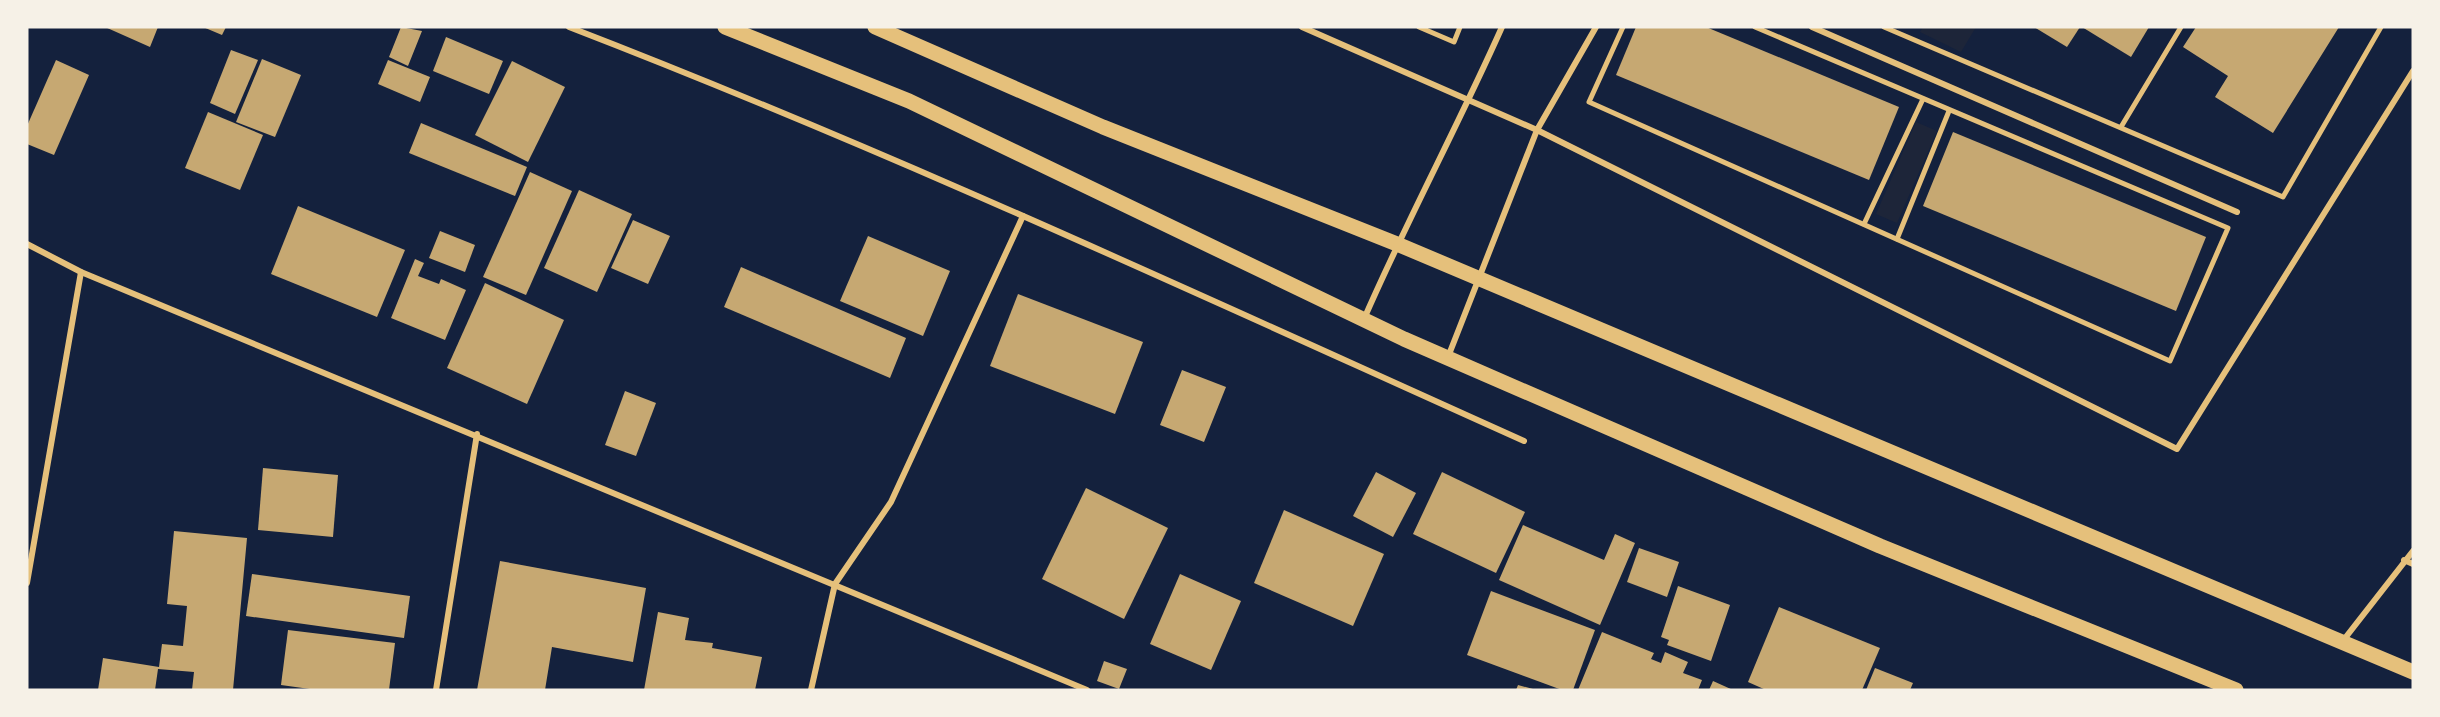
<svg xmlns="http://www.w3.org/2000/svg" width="2440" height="717" viewBox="0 0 2440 717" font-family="Figtree,sans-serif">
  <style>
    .green { fill: #1d2539 }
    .building { fill: #c6a872 }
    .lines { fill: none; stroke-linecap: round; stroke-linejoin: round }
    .pedestrian { stroke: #e5c07b; stroke-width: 5 }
    .minor { stroke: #e5c07b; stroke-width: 6 }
    .primary { stroke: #e5c07b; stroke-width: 15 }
  </style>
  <rect width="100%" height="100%" fill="#14213d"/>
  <g class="green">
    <polygon points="1923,27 1976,27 1961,52 1920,32"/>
    <polygon points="1916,122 1937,131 1897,223 1876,214"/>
  </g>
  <g class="building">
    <polygon points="105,27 158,27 150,47"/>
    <polygon points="203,27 226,27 222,35"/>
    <polygon points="401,27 422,31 408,66 389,57"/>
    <polygon points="1636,27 1706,27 1899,107 1869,180 1616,75"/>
    <polygon points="2034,27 2080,27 2067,47"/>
    <polygon points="2082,27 2149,27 2131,57"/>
    <polygon points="2196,27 2339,27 2273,133 2215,97 2228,76 2183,47"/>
    <polygon points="446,37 503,61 489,94 433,71"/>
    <polygon points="231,50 258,60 235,114 210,103"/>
    <polygon points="262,59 301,75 275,137 236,122"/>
    <polygon points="56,60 89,75 54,155 27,144 27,126"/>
    <polygon points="388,60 430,77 420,102 378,84"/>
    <polygon points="512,61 565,87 528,162 475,135"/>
    <polygon points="208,112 263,135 240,190 185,168"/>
    <polygon points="421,123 527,167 515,196 409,153"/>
    <polygon points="1953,132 2206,237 2176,311 1923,206"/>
    <polygon points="530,172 572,191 526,295 483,277"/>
    <polygon points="579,190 632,214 597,292 544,268"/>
    <polygon points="298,206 405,250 377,317 271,274"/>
    <polygon points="633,220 670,236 648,284 611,268"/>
    <polygon points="440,231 475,245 465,272 429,258"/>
    <polygon points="868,236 950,271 923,336 840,301"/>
    <polygon points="415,259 424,263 418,276 439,284 441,279 466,290 445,340 391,318"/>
    <polygon points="741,267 906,338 890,378 724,307"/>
    <polygon points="485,283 564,320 527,404 447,368"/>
    <polygon points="1018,294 1143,342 1115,414 990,366"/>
    <polygon points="1182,370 1226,387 1204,442 1160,425"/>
    <polygon points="625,391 656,403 636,456 605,445"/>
    <polygon points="263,468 338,475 333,537 258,530"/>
    <polygon points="1376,472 1416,493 1393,537 1353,516"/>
    <polygon points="1442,472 1525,512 1496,573 1413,534"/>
    <polygon points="1086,488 1168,528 1124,619 1042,579"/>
    <polygon points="1284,510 1384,554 1353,626 1254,583"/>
    <polygon points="1523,525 1604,560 1615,534 1635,543 1600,625 1499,580"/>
    <polygon points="174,531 247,538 233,690 192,690 194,672 158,669 155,690 98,690 103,658 159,667 162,644 183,646 187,606 167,604"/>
    <polygon points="1639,548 1679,562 1667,597 1627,582"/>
    <polygon points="500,561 646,588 633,662 552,647 545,690 477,690"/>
    <polygon points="252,574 410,596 404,638 246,616"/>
    <polygon points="1180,574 1241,601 1211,670 1150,644"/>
    <polygon points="1678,586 1730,605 1711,661 1667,645 1669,640 1661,637"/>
    <polygon points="1491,591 1595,630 1573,690 1562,690 1467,655"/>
    <polygon points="1779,607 1880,648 1862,690 1766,690 1748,682"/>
    <polygon points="658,612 689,618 685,640 713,643 712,648 762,657 755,690 644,690"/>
    <polygon points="288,630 395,643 389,690 317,690 281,685"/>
    <polygon points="1602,632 1654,653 1651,659 1661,663 1665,652 1688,662 1683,673 1702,680 1698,690 1578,690"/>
    <polygon points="1104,661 1127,669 1119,689 1097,681"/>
    <polygon points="1875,668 1913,683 1910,690 1866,690"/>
    <polygon points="1713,681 1733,690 1709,690"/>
    <polygon points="1518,685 1533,689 1532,690 1516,690"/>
  </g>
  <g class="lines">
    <g class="pedestrian">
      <polyline points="1419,27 1454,42 1460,27"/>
      <polyline points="1623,27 1589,102 2170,361 2228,228 1755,27"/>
      <polyline points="1884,27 2283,197 2381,27"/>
      <polyline points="2121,127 2181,27"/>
      <polyline points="1864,224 1923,99"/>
      <polyline points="1897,239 1949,111"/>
    </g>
    <g class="minor">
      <path d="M569,27C893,152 1208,299 1524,441"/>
      <polyline points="1302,27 1537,130 2177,449 2413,71"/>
      <polyline points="1812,27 2237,212"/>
      <polyline points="27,244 81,272 1087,690"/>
      <path d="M1364,319C1407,220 1458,126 1502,27"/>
      <polyline points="1448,357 1537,130 1596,27"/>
      <polyline points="2404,560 2413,564"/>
      <polyline points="27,583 81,272"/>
      <polyline points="2342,642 2413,551"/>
      <polyline points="436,690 477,434"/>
      <polyline points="811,690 835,584 891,502 1023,216"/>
    </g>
    <g class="primary">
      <polyline points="725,27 909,101 1404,339 1880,546 2236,690"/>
      <polyline points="875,27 1103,127 1397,244 2413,672"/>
    </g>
  </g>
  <rect width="2440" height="717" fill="none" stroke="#f6f1e7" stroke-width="57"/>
</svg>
